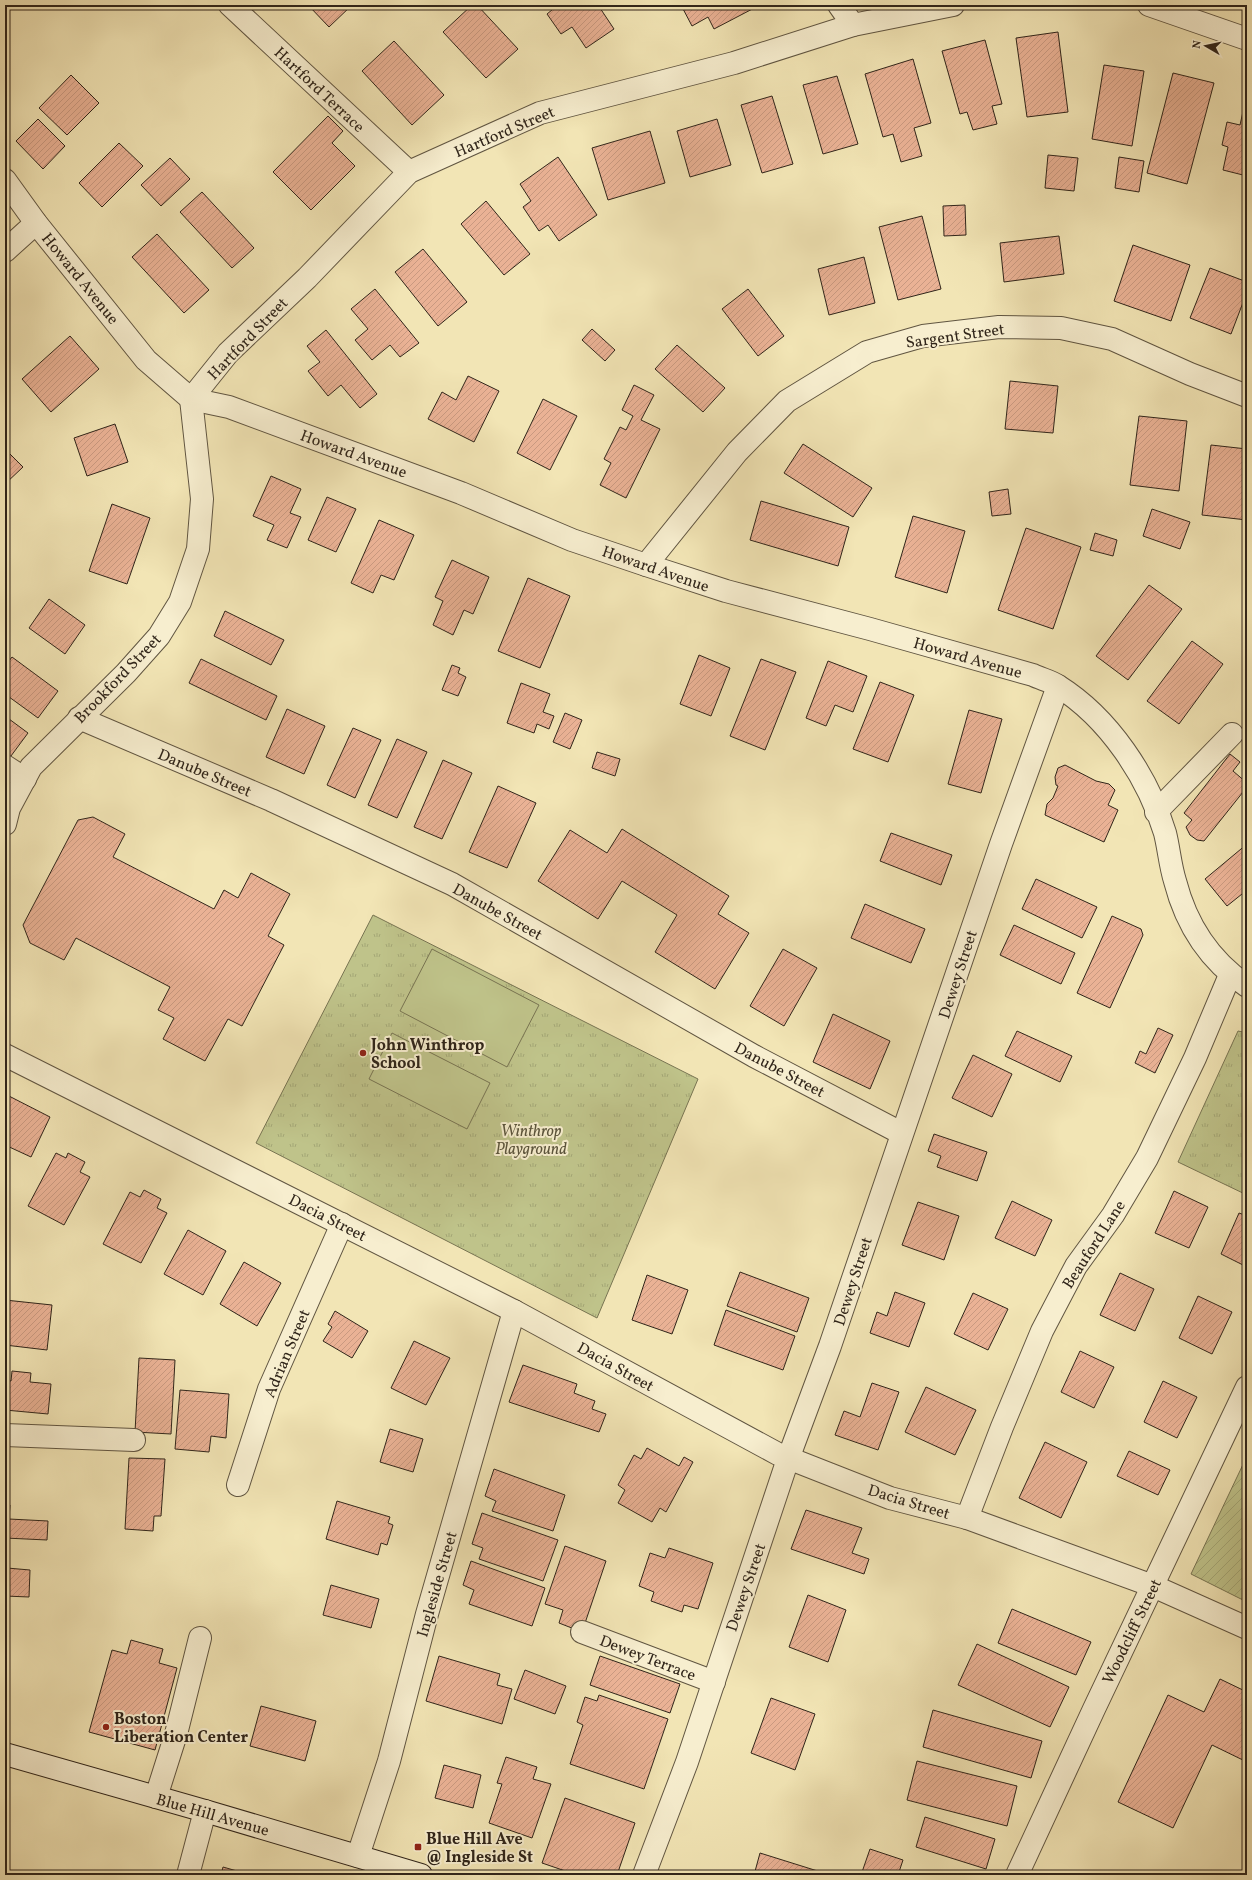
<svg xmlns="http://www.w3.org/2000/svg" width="1252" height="1880" viewBox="0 0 1252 1880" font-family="Vollkorn,serif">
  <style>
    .park { fill: url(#park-tufts); stroke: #787452 }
    .garden { fill: url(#garden-furrows); stroke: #787452 }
    .pitch { fill: #bfc38a; stroke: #787452 }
    .building { fill: url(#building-hatch); stroke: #30251a }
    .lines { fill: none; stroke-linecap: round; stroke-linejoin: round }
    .street-casing { stroke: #605541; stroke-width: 24 }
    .secondary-casing { stroke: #30251a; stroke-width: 24 }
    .street { stroke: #f7eecf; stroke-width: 22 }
    .secondary { stroke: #f7eecf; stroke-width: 22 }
    .poi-dot { fill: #8f2418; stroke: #f7eecf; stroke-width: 1.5 }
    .labels { text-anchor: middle; stroke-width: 4; stroke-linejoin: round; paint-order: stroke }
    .street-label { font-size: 16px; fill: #30251a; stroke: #f7eecf }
    .poi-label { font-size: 16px; font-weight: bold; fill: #30251a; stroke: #f7eecf; text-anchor: start }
    .park-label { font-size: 16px; font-style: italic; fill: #5b543c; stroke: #f7eecf }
  </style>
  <defs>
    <pattern id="park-tufts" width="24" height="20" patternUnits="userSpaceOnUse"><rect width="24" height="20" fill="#bfc38a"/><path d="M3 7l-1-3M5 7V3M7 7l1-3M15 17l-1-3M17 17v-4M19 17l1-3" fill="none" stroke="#a4a776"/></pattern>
    <pattern id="garden-furrows" width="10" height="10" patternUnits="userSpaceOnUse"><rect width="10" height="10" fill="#bfc38a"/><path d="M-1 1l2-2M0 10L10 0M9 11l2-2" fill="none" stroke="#a4a776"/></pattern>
    <pattern id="building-hatch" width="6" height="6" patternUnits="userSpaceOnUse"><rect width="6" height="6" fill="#eab295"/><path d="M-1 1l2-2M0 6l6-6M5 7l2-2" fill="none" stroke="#c99980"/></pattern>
  </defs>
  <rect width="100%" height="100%" fill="#f2e5b5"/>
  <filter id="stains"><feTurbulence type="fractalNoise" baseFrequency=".005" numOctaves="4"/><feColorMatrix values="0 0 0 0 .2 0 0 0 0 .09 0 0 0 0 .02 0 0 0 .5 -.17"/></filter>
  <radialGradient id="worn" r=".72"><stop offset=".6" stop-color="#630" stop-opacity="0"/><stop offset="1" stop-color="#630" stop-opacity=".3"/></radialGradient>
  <g class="park">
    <polygon points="373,915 698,1079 597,1318 256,1143"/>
    <polygon points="1238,1031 1247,1033 1247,1195 1178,1162"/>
  </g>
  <polygon class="garden" points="1247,1456 1247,1602 1191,1574"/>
  <g class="pitch">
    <polygon points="432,949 539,1005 507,1067 400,1011"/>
    <polygon points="392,1033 490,1083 467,1129 369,1079"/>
  </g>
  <g class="building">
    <polygon points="308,5 352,5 329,27"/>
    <polygon points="472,5 477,5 518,49 486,78 443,32"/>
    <polygon points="558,5 598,5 614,29 586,48 572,27 561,34 547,14"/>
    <polygon points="681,5 760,5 714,29 708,17 692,26"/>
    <polygon points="1058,32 1068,112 1027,117 1016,38"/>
    <polygon points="985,40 1002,104 992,106 997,124 973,130 967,112 960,114 942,51"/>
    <polygon points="394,41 444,95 412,125 362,71"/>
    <polygon points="913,59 931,123 914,128 922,156 901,162 893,134 883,137 865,74"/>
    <polygon points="1104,65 1144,71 1132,146 1092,139"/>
    <polygon points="1173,73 1214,83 1187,184 1147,173"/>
    <polygon points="71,75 99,103 67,135 39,108"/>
    <polygon points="837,76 858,144 823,154 803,85"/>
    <polygon points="772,96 793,164 762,173 741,105"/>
    <polygon points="1246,98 1247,98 1247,176 1223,170 1228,147 1222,145 1227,122 1240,125"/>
    <polygon points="328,116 343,131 332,143 355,166 311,210 273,172"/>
    <polygon points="38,119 65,146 43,169 16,141"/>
    <polygon points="717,119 731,165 690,177 677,131"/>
    <polygon points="650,131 665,183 608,200 592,148"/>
    <polygon points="119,143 143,166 102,207 79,183"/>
    <polygon points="1048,155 1078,158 1074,191 1045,188"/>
    <polygon points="558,157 597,215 559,241 548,225 539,231 523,207 531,201 520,184"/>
    <polygon points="1119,157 1144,161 1139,192 1115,188"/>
    <polygon points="170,158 190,179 161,206 141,185"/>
    <polygon points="202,192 254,248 232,268 180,212"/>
    <polygon points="486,201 530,254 504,275 461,224"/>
    <polygon points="965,205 966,235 944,236 943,206"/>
    <polygon points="922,216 941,289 898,300 879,227"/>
    <polygon points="157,234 209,290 184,313 132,257"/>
    <polygon points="1059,236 1064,274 1004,282 1000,243"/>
    <polygon points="1133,245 1190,265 1171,321 1114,301"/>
    <polygon points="423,249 467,302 438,326 395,272"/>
    <polygon points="864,257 875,303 829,315 818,269"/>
    <polygon points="1210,268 1247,282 1247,292 1231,334 1190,318"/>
    <polygon points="375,289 419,343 400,357 390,345 372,360 355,340 368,329 351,309"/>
    <polygon points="748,289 784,336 758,356 722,309"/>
    <polygon points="592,329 615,350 605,361 582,340"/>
    <polygon points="326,330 377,394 360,408 341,385 328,396 308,371 320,362 307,346"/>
    <polygon points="70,336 99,369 51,412 22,379"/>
    <polygon points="677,345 725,388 703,412 655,369"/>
    <polygon points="468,376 499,391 474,442 428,419 442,392 456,400"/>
    <polygon points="1010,381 1058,386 1053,433 1005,429"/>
    <polygon points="634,385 654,395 641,420 660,429 626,498 600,485 611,463 604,459 620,427 626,430 633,416 622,410"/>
    <polygon points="543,399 577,416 550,470 517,453"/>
    <polygon points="1139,416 1187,421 1179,491 1130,485"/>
    <polygon points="115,424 128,462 87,476 74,438"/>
    <polygon points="803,444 872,488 853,517 784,473"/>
    <polygon points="1211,445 1247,449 1247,520 1202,515"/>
    <polygon points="7,451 23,467 5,484 5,453"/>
    <polygon points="271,476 301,489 290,513 301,517 287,548 267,540 274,525 253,516"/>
    <polygon points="1008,489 1011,514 992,516 989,492"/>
    <polygon points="327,497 356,509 336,552 308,540"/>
    <polygon points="761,501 849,527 838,566 750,540"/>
    <polygon points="112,504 150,518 127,584 89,571"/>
    <polygon points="1152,509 1190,522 1180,549 1143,536"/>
    <polygon points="913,516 965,531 947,593 895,577"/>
    <polygon points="379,520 414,535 394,580 381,575 373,593 351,583"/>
    <polygon points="1026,528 1081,547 1053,629 998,610"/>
    <polygon points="1095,533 1117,540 1113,556 1090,550"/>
    <polygon points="452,560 489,577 473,614 464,610 453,635 433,625 443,601 435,597"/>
    <polygon points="528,578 570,596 540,668 498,651"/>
    <polygon points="1149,585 1182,609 1128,680 1096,656"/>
    <polygon points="49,599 85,625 65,654 29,628"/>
    <polygon points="225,611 284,640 271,665 214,636"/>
    <polygon points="1192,641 1223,664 1179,724 1147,701"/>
    <polygon points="699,655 730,668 711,716 680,704"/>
    <polygon points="12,657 58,691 38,718 5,694 5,666"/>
    <polygon points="201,659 277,696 266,720 189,683"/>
    <polygon points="761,659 796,672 765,750 730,736"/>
    <polygon points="828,661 867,676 853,712 835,705 826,726 806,718"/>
    <polygon points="452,665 460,668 458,673 466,677 458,696 442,690"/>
    <polygon points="880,682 914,695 888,762 853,749"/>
    <polygon points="521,683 550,694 543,712 554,716 549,729 537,724 534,733 507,723"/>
    <polygon points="287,709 325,726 304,774 266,757"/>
    <polygon points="969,710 1002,719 981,793 948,784"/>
    <polygon points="565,713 582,720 570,749 553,742"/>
    <polygon points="5,716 28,733 8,760 5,758"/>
    <polygon points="353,728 381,740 355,798 327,785"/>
    <polygon points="397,739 427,752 397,818 368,805"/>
    <polygon points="597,752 620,759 615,776 592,768"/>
    <polygon points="1230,754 1240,762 1233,771 1247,783 1247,787 1204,841 1197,840 1190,835 1186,827 1192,820 1184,813"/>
    <polygon points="443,760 472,773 442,839 414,827"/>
    <polygon points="1065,765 1096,781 1109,784 1115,790 1108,805 1118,810 1104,842 1045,815 1047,804 1053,798 1058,786 1056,785 1055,777 1058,768"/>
    <polygon points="498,786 536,803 507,868 469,852"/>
    <polygon points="93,817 125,834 113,857 214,909 224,890 238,898 251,873 290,894 268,936 284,945 242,1026 228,1019 205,1061 163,1039 174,1018 158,1010 170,987 76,938 64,960 30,943 23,925 78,820"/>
    <polygon points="622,829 729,896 718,914 749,933 715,989 655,952 677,915 622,881 598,919 538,881 570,830 607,853"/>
    <polygon points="891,833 952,855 941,885 880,861"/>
    <polygon points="1247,844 1247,890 1227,906 1205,879"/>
    <polygon points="1036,879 1097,907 1082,938 1022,909"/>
    <polygon points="865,904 925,929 911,963 851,938"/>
    <polygon points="1112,916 1141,929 1143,935 1110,1008 1077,993"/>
    <polygon points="1014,925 1075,953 1061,984 1000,955"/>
    <polygon points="783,949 817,968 784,1026 750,1006"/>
    <polygon points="833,1014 890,1041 870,1089 813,1062"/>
    <polygon points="1158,1028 1173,1035 1155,1073 1135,1063 1140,1051 1146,1054"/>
    <polygon points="1017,1031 1072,1056 1060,1082 1005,1056"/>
    <polygon points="973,1055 1012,1074 992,1117 952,1098"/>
    <polygon points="5,1094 50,1117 31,1157 5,1145"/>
    <polygon points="934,1134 987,1152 977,1181 937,1167 941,1156 928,1151"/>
    <polygon points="56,1153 66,1158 68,1153 85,1162 80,1172 90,1177 64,1225 28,1206"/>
    <polygon points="144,1190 161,1199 157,1208 167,1213 141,1263 103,1244 130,1192 140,1197"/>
    <polygon points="1174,1191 1208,1207 1189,1248 1155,1233"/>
    <polygon points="1012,1201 1052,1220 1035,1256 995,1238"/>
    <polygon points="918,1202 959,1216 944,1260 902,1245"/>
    <polygon points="1239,1213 1247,1216 1247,1267 1221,1254"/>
    <polygon points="188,1230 226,1251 203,1295 164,1274"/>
    <polygon points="244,1262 281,1283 257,1326 220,1304"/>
    <polygon points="740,1272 809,1298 797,1332 727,1306"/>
    <polygon points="1120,1273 1154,1289 1135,1331 1100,1315"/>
    <polygon points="647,1275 688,1290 672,1334 632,1320"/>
    <polygon points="895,1292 925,1303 909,1347 870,1333 877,1312 887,1316"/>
    <polygon points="973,1293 1008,1309 988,1350 954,1334"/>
    <polygon points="1198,1296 1232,1312 1212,1354 1179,1338"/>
    <polygon points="5,1300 52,1305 47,1350 5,1345"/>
    <polygon points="726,1310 795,1336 783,1370 714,1345"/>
    <polygon points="335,1311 368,1331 352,1358 323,1341 332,1327 328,1324"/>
    <polygon points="414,1341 450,1358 426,1405 391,1388"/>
    <polygon points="1080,1351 1114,1367 1094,1408 1061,1392"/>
    <polygon points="139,1358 175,1360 171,1434 135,1432"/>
    <polygon points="523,1365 577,1384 574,1393 595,1401 592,1409 606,1414 599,1432 509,1402"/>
    <polygon points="12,1371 31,1373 30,1382 51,1384 48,1414 5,1410 5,1380 11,1381"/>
    <polygon points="1163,1381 1197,1397 1177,1438 1144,1422"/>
    <polygon points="872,1383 899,1392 878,1450 835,1435 844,1411 860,1417"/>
    <polygon points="926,1387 976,1410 955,1455 905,1432"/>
    <polygon points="180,1390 229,1394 226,1438 211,1436 209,1452 175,1449"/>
    <polygon points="390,1429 423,1439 413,1472 380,1462"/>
    <polygon points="1045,1442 1087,1462 1061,1518 1019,1498"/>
    <polygon points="647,1448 679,1466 684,1457 693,1462 666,1512 660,1508 652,1522 618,1503 625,1490 618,1485 634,1455 641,1459"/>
    <polygon points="1129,1451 1170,1470 1158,1495 1117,1476"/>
    <polygon points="129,1458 165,1459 161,1516 154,1516 153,1531 125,1529"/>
    <polygon points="494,1469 565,1495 553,1531 492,1511 496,1501 485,1496"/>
    <polygon points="337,1501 390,1517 388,1523 393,1525 387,1545 381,1543 378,1555 326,1539"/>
    <polygon points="5,1505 10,1505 9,1519 48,1521 47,1540 5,1538"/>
    <polygon points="806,1510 862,1528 852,1553 869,1559 864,1574 791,1549"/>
    <polygon points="482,1513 558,1540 543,1581 479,1559 483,1548 472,1544"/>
    <polygon points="565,1546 606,1561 582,1632 559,1623 563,1610 545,1604"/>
    <polygon points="669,1548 713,1563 698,1609 684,1605 682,1612 651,1601 654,1592 639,1586 650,1553 665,1558"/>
    <polygon points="5,1556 7,1556 7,1568 30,1570 29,1597 5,1596"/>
    <polygon points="471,1561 545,1588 532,1626 469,1604 474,1590 463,1585"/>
    <polygon points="331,1585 379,1599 371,1628 323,1615"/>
    <polygon points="808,1595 846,1610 828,1662 789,1647"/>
    <polygon points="1012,1609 1091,1642 1076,1675 998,1643"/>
    <polygon points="131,1640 163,1649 159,1663 177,1668 155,1750 89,1732 112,1650 127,1654"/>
    <polygon points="977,1644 1069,1687 1050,1727 958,1685"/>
    <polygon points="439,1656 500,1674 497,1685 512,1689 502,1724 426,1701"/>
    <polygon points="600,1656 680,1684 670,1713 590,1685"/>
    <polygon points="5,1660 9,1660 5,1688"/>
    <polygon points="525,1670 566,1686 555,1714 514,1699"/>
    <polygon points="1220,1679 1247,1692 1247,1762 1212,1745 1173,1828 1118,1802 1168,1695 1204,1712"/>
    <polygon points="599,1695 668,1719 644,1789 570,1764 583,1725 577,1722 585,1697 597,1701"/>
    <polygon points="771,1698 815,1714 795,1770 751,1753"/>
    <polygon points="261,1706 316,1721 305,1761 250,1746"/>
    <polygon points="933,1710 1042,1741 1031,1778 923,1747"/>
    <polygon points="506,1757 537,1767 533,1779 551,1784 532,1838 489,1823 502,1784 497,1783"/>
    <polygon points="917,1761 1017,1786 1007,1826 907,1800"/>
    <polygon points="444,1765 481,1775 473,1808 435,1798"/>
    <polygon points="565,1798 635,1823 617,1875 577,1875 542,1863"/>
    <polygon points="925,1817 995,1839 986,1869 916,1847"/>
    <polygon points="870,1849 903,1860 898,1875 861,1875"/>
    <polygon points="760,1853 824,1873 824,1875 754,1875"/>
    <polygon points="223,1867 251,1875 221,1875"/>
  </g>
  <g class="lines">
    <g class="street-casing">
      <g id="street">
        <polyline points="230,5 409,172"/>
        <polyline points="839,5 853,25"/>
        <polyline points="1149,5 1247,39"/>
        <path d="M5,180L36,223L146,360L191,399L229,407L461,493L572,540L646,565L726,591L870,629L1033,675C1041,679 1051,681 1058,686C1109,718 1148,777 1165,833C1169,849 1170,865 1175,881C1186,924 1210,961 1247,986"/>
        <polyline points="5,251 36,223"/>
        <polyline points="646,565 737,452 787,401 867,352 923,336 999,327 1061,328 1112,339 1190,374 1247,396"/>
        <polyline points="79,718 271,800 452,884 754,1056 901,1133"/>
        <polyline points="5,766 25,779"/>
        <polyline points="1156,812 1232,734"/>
        <polyline points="5,824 9,808 31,767 126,673 159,636 180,602 198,549 202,499 191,399 228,353 307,278 409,172 540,113 734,63 853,25 953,5"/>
        <polyline points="5,1055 514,1311 778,1454 890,1498 967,1518 1153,1586 1247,1628"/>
        <polyline points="5,1435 134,1440"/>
        <polyline points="238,1485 269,1389 342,1224"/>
        <polyline points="967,1518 1002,1427 1042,1331 1076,1266 1113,1215 1147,1158 1195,1058 1230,975"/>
        <polyline points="582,1632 714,1682"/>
        <polyline points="156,1797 176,1734 200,1638"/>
        <polyline points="358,1856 389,1761 427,1614 514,1311"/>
        <polyline points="188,1875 205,1811"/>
        <polyline points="644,1875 687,1762 788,1459 830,1346 1001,844 1058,686"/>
        <polyline points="1017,1875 1094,1709 1247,1387"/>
      </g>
    </g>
    <g class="secondary-casing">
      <polyline id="secondary" points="5,1754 205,1811 421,1875"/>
    </g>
    <use href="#street" class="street"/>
    <use href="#secondary" class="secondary"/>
  </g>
  <g class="poi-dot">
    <circle cx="363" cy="1053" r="4"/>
    <circle cx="106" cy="1727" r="4"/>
    <rect x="414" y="1843" width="8" height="8" rx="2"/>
  </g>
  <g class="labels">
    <g class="street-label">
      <text transform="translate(320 89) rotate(43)" y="6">Hartford Terrace</text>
      <text transform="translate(504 131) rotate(-23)" y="6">Hartford Street</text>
      <text transform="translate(81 278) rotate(51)" y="6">Howard Avenue</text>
      <text transform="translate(955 335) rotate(-8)" y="6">Sargent Street</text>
      <text transform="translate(247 338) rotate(-46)" y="6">Hartford Street</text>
      <text transform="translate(354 453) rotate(20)" y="6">Howard Avenue</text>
      <text transform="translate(656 568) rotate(19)" y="6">Howard Avenue</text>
      <text transform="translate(968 657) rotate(16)" y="6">Howard Avenue</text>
      <text transform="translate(117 678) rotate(-46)" y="6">Brookford Street</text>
      <text transform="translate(205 772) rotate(23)" y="6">Danube Street</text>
      <text transform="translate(498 911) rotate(29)" y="6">Danube Street</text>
      <text transform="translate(957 974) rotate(-72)" y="6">Dewey Street</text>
      <text transform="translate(780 1069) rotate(28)" y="6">Danube Street</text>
      <text transform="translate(328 1217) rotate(27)" y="6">Dacia Street</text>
      <text transform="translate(1093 1244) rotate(-57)" y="6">Beauford Lane</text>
      <text transform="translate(852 1281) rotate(-72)" y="6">Dewey Street</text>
      <text transform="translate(286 1353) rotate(-67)" y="6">Adrian Street</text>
      <text transform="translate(616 1366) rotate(29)" y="6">Dacia Street</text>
      <text transform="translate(909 1501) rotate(17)" y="6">Dacia Street</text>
      <text transform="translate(436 1584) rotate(-74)" y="6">Ingleside Street</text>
      <text transform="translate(745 1587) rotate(-71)" y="6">Dewey Street</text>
      <text transform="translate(1131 1631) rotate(-64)" y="6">Woodcliff Street</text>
      <text transform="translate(648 1657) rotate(21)" y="6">Dewey Terrace</text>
      <text transform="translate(213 1814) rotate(16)" y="6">Blue Hill Avenue</text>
    </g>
    <g class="poi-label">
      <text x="371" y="1050">John Winthrop<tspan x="371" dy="18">School</tspan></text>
      <text x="114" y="1724">Boston<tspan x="114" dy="18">Liberation Center</tspan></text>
      <text x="426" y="1844">Blue Hill Ave<tspan x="426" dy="18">@ Ingleside St</tspan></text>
    </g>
    <g class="park-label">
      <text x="531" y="1136">Winthrop<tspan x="531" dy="18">Playground</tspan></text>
    </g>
  </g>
  <rect width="1252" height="1880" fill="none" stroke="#f2e5b5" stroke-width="20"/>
  <rect x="6" y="6" width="1240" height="1868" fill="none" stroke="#30251a" stroke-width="2"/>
  <rect x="10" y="10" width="1232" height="1860" fill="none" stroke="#30251a"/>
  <g transform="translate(1206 46) rotate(279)" stroke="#f7eecf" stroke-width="3" paint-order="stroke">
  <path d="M0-3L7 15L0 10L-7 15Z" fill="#30251a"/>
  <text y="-6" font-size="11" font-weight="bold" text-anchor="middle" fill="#30251a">N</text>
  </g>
  <rect width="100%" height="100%" filter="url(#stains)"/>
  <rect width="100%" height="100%" fill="url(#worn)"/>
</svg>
